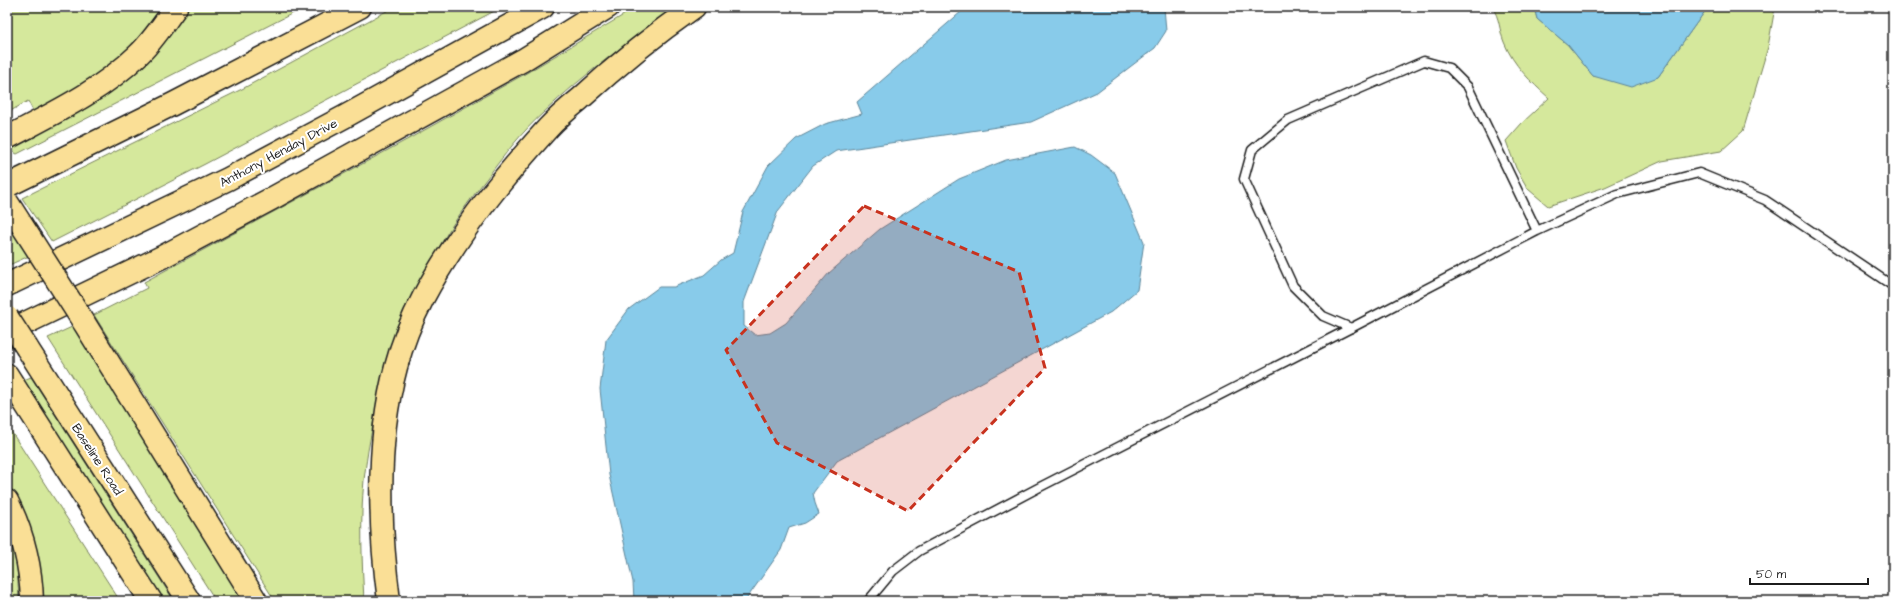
<svg xmlns="http://www.w3.org/2000/svg" width="1900" height="608" viewBox="0 0 1900 608" font-family="'Architects Daughter',sans-serif">
  <style>
    .green { fill: #d5e89c; stroke: #78825c }
    .water { fill: #88cbea; stroke: #5d8598 }
    .lines { fill: none; stroke-linecap: round; stroke-linejoin: round }
    .lane-casing { stroke: #1c1c1c; stroke-width: 11 }
    .primary-casing { stroke: #1c1c1c; stroke-width: 25 }
    .highway-casing { stroke: #1c1c1c; stroke-width: 25 }
    .lane { stroke: #fff; stroke-width: 8 }
    .primary { stroke: #fadf96; stroke-width: 22 }
    .highway { stroke: #fadf96; stroke-width: 22 }
    .primary-bridge-casing { stroke: #1c1c1c; stroke-width: 25; stroke-linecap: butt }
    .highway-bridge-casing { stroke: #1c1c1c; stroke-width: 25; stroke-linecap: butt }
    .primary-bridge { stroke: #fadf96; stroke-width: 22 }
    .highway-bridge { stroke: #fadf96; stroke-width: 22 }
    .marked { fill: #c8321e; fill-opacity: 0.2; stroke: #c8321e; stroke-width: 3; stroke-dasharray: 8 5; stroke-linejoin: round }
    .labels { text-anchor: middle; stroke-width: 4; stroke-linejoin: round; paint-order: stroke }
    .street-label { font-size: 13px; fill: #1c1c1c; stroke: #fff }
  </style>
  <rect width="100%" height="100%" fill="#fff"/>
  <filter id="ink" filterUnits="userSpaceOnUse"><feTurbulence type="fractalNoise" baseFrequency=".025" numOctaves="2"/><feDisplacementMap in="SourceGraphic" scale="8" xChannelSelector="R" yChannelSelector="G"/><feConvolveMatrix kernelMatrix="1 2 1 2 8 2 1 2 1" color-interpolation-filters="sRGB"/></filter>
  <g filter="url(#ink)">
    <g class="green">
      <path d="M7,7H164C154,19 146,32 135,43C107,73 69,93 34,113L28,101L7,113Z"/>
      <polygon points="189,7 305,7 17,154 15,153 12,147 138,68 167,39"/>
      <polygon points="394,7 502,7 205,164 52,242 22,198 242,89"/>
      <path d="M637,7H676C630,41 584,74 543,113C522,132 504,155 487,178C469,201 451,225 437,251C399,322 373,400 364,480C360,521 362,560 364,601H275L94,315L147,288L144,282L412,137L523,75Z"/>
      <path d="M1492,7H1534L1537,19L1568,45L1593,76L1658,77L1708,7H1775L1768,47L1743,131L1721,151L1662,161L1605,187L1548,206L1528,189L1516,168L1506,141L1522,123L1549,98C1531,82 1513,65 1504,42C1499,30 1500,18 1492,7Z"/>
      <polygon points="7,222 29,256 7,266"/>
      <polygon points="74,326 252,601 216,601 48,338"/>
      <polygon points="31,377 174,601 162,601 21,381"/>
      <polygon points="7,425 120,601 41,601 20,508 7,485"/>
      <polygon points="7,533 17,565 19,601 7,601"/>
    </g>
    <g class="water">
      <polygon points="963,7 1164,7 1166,31 1155,48 1097,92 1031,122 836,151 813,166 778,211 744,302 744,326 755,335 770,333 786,323 829,273 880,229 959,179 1006,160 1075,147 1091,155 1115,173 1144,242 1137,290 1111,312 837,461 813,493 815,503 819,514 805,523 789,528 781,550 745,601 634,601 633,582 609,475 600,389 606,340 629,309 659,287 674,287 704,275 721,260 733,253 743,212 768,166 796,139 825,124 862,114 857,102 962,11"/>
      <polygon points="1534,7 1708,7 1658,77 1631,87 1593,76 1568,45 1537,19"/>
    </g>
    <g class="lines">
      <g class="lane-casing">
        <g id="lane">
          <polyline points="1537,231 1468,87 1449,68 1424,61 1288,120 1252,150 1244,179 1293,286 1323,316 1351,328 1537,231 1617,194 1699,173 1765,200 1893,286"/>
          <polyline points="868,601 893,571 919,551 1038,488 1351,328"/>
        </g>
      </g>
      <g class="primary-casing">
        <g id="primary">
          <polyline points="27,348 189,601"/>
          <polyline points="7,375 151,601"/>
        </g>
      </g>
      <g class="highway-casing">
        <g id="highway">
          <path d="M7,138C52,114 101,91 138,55C153,41 164,23 176,7"/>
          <polyline points="7,186 173,104 360,7"/>
          <polyline points="7,285 228,179 344,117 543,7"/>
          <polyline points="83,321 256,601"/>
          <polyline points="7,332 162,257 271,199 523,60 608,7"/>
          <path d="M7,501C23,533 31,566 32,601"/>
          <path d="M389,601C379,525 376,441 396,367C409,317 434,275 463,233C488,196 518,161 548,128C558,117 569,108 580,99C616,66 654,35 694,7"/>
        </g>
      </g>
      <use href="#lane" class="lane"/>
      <use href="#primary" class="primary"/>
      <use href="#highway" class="highway"/>
      <g class="primary-bridge-casing">
        <polyline id="primary-bridge" points="7,317 27,348"/>
      </g>
      <g class="highway-bridge-casing">
        <polyline id="highway-bridge" points="7,202 83,321"/>
      </g>
      <use href="#primary-bridge" class="primary-bridge"/>
      <use href="#highway-bridge" class="highway-bridge"/>
    </g>
  </g>
  <path class="marked" d="M864,206L1019,272L1045,368L908,511L777,443L726,350Z"/>
  <g class="labels">
    <g class="street-label">
      <text transform="translate(278 152) rotate(-28)" y="5">Anthony Henday Drive</text>
      <text transform="translate(98 459) rotate(57)" y="5">Baseline Road</text>
    </g>
  </g>
  <rect width="1900" height="608" fill="none" stroke="#fff" stroke-width="24"/>
  <rect x="12" y="12" width="1876" height="584" fill="none" stroke="#1c1c1c" stroke-width="1.5" filter="url(#ink)"/>
  <path d="M1750 578v6h118v-6" fill="none" stroke="#1c1c1c" stroke-width="2"/>
  <text x="1756" y="578" font-size="12" fill="#1c1c1c" stroke="#ffffff" stroke-width="3" paint-order="stroke">50 m</text>
</svg>
